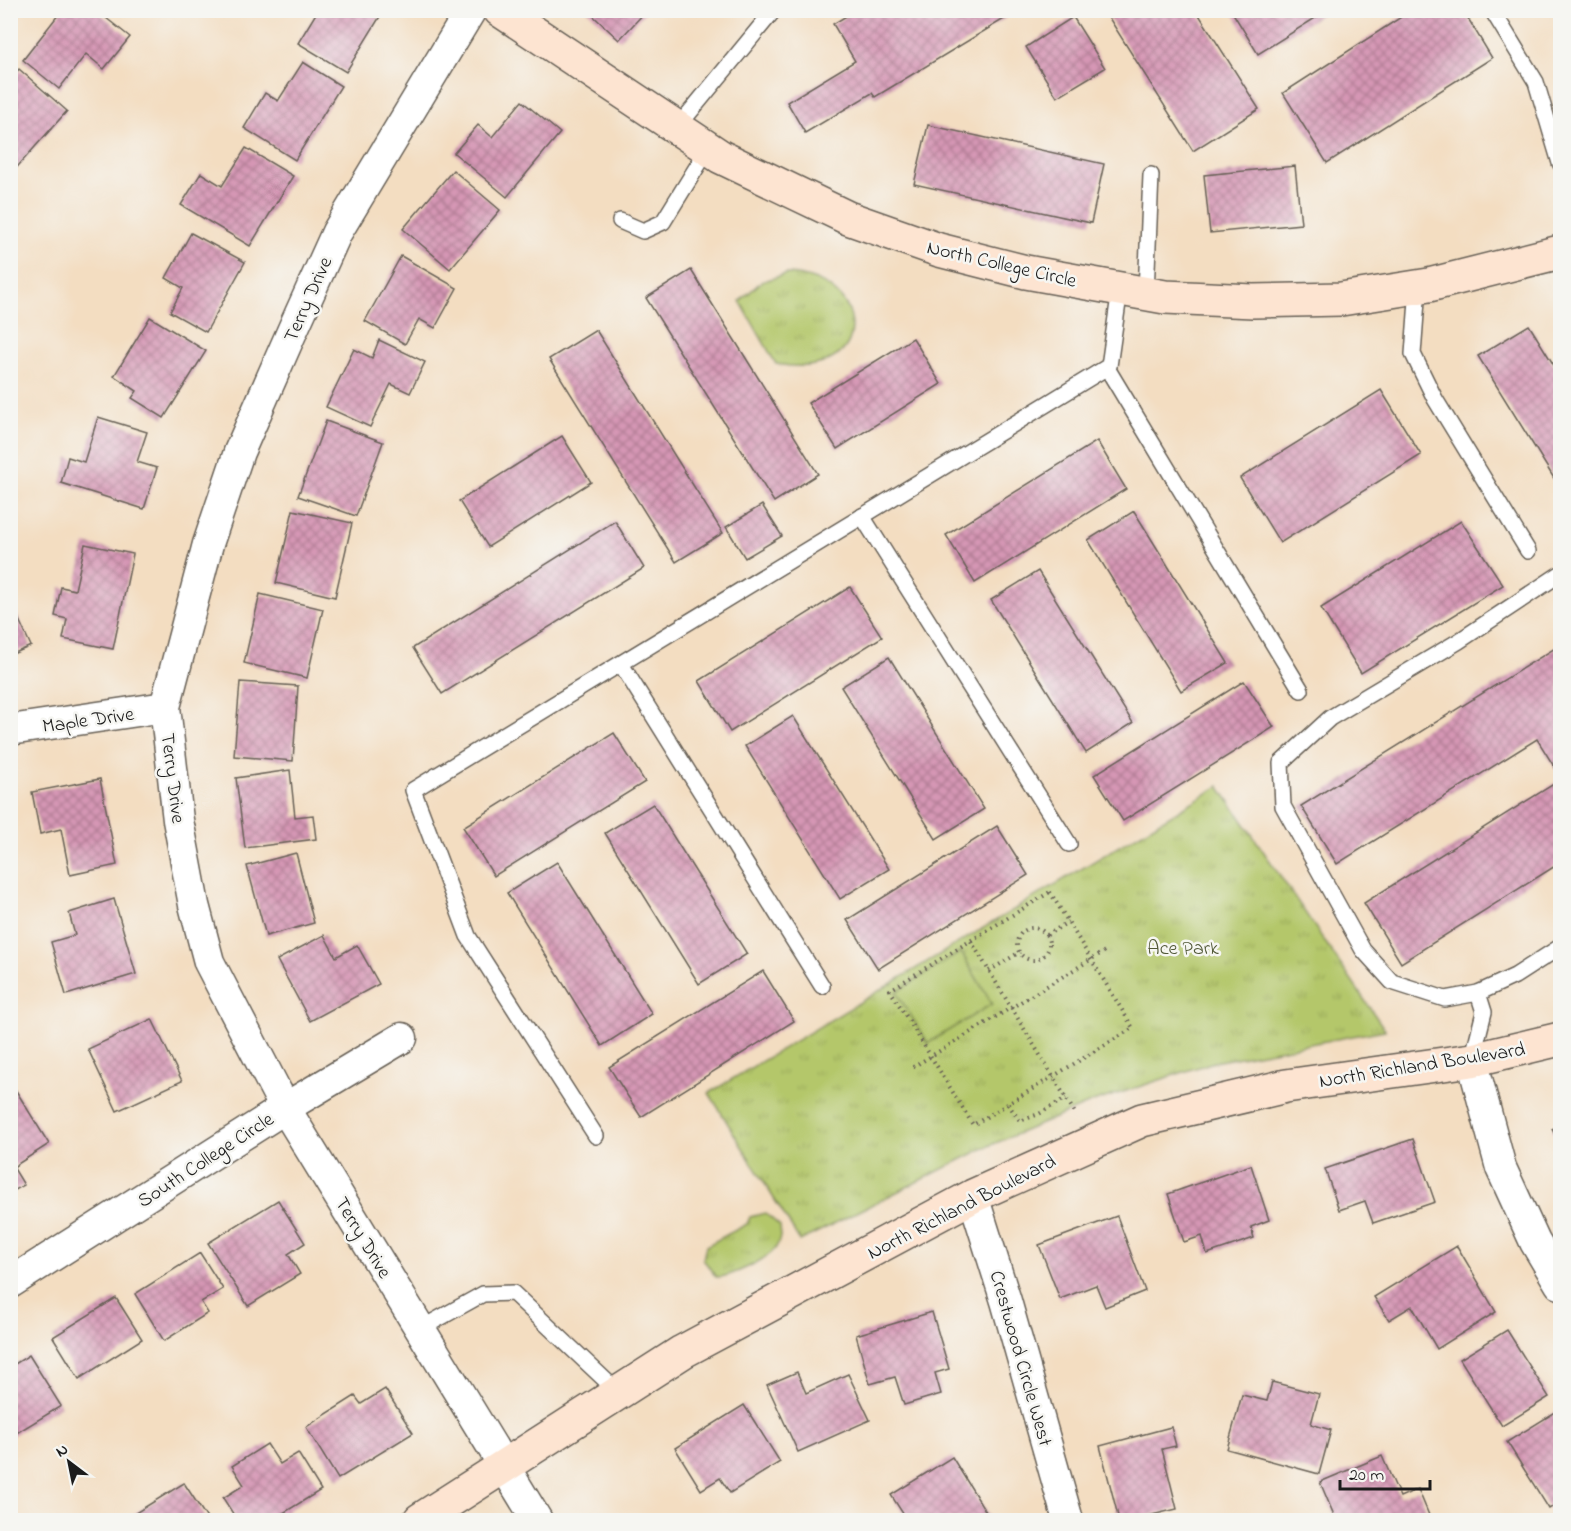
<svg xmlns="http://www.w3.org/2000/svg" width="1571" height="1531" viewBox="0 0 1571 1531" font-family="'Indie Flower',sans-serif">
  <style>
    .grass { fill: url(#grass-tufts); stroke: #687243; stroke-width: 1.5 }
    .garden { fill: #b4c76a; stroke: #687243; stroke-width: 1.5 }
    .building { fill: url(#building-cross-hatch) }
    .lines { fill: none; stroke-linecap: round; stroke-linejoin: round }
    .lane-casing { stroke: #676056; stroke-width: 18 }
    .street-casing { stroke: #676056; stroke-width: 33 }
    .secondary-casing { stroke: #676056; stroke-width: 36 }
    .path { stroke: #676056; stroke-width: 4; stroke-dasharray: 1.5 4.5; stroke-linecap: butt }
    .lane { stroke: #fff; stroke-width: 15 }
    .street { stroke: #fff; stroke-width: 30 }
    .secondary { stroke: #fde4d1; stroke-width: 33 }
    .labels { text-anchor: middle; stroke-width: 5; stroke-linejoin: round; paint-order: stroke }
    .street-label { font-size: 20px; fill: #1c1c1c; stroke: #f6f6f2 }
    .park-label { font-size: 20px; fill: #515837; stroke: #f6f6f2 }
  </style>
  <defs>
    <pattern id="grass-tufts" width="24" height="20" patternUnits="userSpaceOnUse" patternTransform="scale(1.5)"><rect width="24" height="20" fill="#b4c76a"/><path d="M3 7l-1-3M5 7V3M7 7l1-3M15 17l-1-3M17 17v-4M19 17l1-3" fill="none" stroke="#9aaa5b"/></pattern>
    <pattern id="building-cross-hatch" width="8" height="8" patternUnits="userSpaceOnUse" patternTransform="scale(1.5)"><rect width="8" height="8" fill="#d697b5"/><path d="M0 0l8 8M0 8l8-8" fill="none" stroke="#ad7a92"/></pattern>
  </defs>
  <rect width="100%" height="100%" fill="#f6f6f2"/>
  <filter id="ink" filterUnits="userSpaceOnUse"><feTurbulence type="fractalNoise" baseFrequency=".0167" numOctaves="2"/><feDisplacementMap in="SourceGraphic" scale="12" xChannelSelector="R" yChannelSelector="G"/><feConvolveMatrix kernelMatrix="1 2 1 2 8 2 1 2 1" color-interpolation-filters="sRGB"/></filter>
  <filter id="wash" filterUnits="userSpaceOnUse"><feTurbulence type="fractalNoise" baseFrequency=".008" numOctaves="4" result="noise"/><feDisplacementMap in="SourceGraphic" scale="24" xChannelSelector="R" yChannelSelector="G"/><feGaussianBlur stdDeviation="1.35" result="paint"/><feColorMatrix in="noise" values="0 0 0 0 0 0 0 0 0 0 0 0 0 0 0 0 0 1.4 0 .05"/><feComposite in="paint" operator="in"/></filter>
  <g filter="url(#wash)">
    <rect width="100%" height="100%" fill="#f3ddc1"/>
    <g class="grass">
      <path d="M786,274C874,278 877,383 776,364L740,301L761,282Z"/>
      <polygon points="1219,786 1385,1030 1214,1062 1093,1102 984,1148 800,1241 709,1093"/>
      <path d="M765,1213L780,1226C781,1234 780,1242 775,1249C766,1260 729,1278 716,1277L703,1259L706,1246L747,1224L750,1217Z"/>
    </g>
    <polygon class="garden" points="961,952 992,1004 928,1043 896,992"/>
    <g id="blocks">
      <g class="building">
        <polygon points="62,10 96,10 130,37 104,69 86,54 59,89 23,60"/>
        <polygon points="318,10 384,10 346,72 298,43"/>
        <polygon points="587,10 647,10 619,40"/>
        <polygon points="856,10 871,10 873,13 878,10 1019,10 875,97 872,93 805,133 787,102 855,61 833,24"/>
        <polygon points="1104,10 1196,10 1259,109 1193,151"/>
        <polygon points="1231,10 1328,10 1258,54"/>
        <polygon points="1412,10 1463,10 1492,58 1327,163 1283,93"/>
        <polygon points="1073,17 1105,68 1057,97 1026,47"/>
        <polygon points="303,62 341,86 295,160 244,128 265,93 278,101"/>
        <polygon points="19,69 67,111 10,175 10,79"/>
        <polygon points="522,101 560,133 507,197 454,153 478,125 492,137"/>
        <polygon points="928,125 1104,164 1091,223 914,184"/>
        <polygon points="246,148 293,176 250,246 181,205 201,173 222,186"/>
        <polygon points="1295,166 1301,224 1210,233 1204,175"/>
        <polygon points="453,170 500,210 450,269 403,229"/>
        <polygon points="191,233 245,262 206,332 170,312 183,288 166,278"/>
        <polygon points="401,256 457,288 435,328 419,319 405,344 365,321"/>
        <polygon points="691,270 818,474 774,502 646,298"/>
        <polygon points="150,317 206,351 164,418 132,398 137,391 114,376"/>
        <polygon points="1529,325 1560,375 1560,488 1478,356"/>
        <polygon points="596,330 723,533 676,562 549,359"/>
        <polygon points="913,338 941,384 837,449 808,403"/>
        <polygon points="379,340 425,362 410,393 391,384 370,427 326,407 354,349 372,358"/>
        <polygon points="1381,390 1421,455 1280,543 1240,478"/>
        <polygon points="98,417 147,432 137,462 157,468 144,509 61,483 68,457 84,462"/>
        <polygon points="326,421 383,442 356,516 298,496"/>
        <polygon points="562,436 591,482 488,547 459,501"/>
        <polygon points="1097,441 1126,489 975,583 946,535"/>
        <polygon points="762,505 782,536 745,558 726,527"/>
        <polygon points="293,510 352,523 335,597 276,583"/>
        <polygon points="1134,511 1228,663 1181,691 1088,540"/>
        <polygon points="615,521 644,568 442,694 413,648"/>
        <polygon points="1461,521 1503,585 1361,673 1321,608"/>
        <polygon points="85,544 133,554 113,649 63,639 67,619 55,616 61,587 75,590"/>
        <polygon points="1038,571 1133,723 1086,753 991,600"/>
        <polygon points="850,587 882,637 730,732 699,681"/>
        <polygon points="260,594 323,609 307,678 244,663"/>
        <polygon points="10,600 31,646 10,655"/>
        <polygon points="1560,645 1560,776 1537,739 1337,864 1301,806"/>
        <polygon points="889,657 984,809 936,839 841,687"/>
        <polygon points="1244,681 1274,727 1123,821 1094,775"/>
        <polygon points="240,682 298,686 293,761 234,756"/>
        <polygon points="793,716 889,869 840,899 745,746"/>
        <polygon points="614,733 645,782 494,876 463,827"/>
        <polygon points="290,770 295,817 313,815 316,839 245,848 236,778"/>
        <polygon points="100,779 117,865 70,875 61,829 40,834 32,792"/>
        <polygon points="1560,780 1560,863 1401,963 1364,903"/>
        <polygon points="653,804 747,954 699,984 605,833"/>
        <polygon points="997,826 1028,875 878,969 847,920"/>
        <polygon points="296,853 314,923 266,936 247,866"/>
        <polygon points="557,862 652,1014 602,1046 507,893"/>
        <polygon points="114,899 136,974 66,995 51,942 75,935 69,913"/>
        <polygon points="324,935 336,957 357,945 379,984 310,1021 277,960"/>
        <polygon points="763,971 794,1021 641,1117 609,1067"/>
        <polygon points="152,1019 182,1081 117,1111 88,1049"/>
        <polygon points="15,1089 49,1144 13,1167 24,1185 10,1193 10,1091"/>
        <polygon points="1560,1124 1560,1145 1552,1129"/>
        <polygon points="1413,1139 1435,1202 1373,1223 1365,1201 1339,1210 1325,1169"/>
        <polygon points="1251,1165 1269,1220 1251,1227 1254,1238 1207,1254 1202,1236 1184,1242 1168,1194"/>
        <polygon points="278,1200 305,1243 288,1254 300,1274 248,1306 208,1243"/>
        <polygon points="1117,1216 1145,1291 1105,1307 1096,1285 1060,1299 1039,1245"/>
        <polygon points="1457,1246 1496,1312 1437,1349 1412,1306 1389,1320 1374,1297"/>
        <polygon points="200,1253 223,1289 201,1302 208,1313 164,1341 135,1294"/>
        <polygon points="116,1298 142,1339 79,1379 53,1337"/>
        <polygon points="932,1312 949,1369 935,1373 941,1394 904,1405 895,1377 870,1384 856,1335"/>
        <polygon points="1507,1330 1549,1397 1502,1426 1460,1359"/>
        <polygon points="29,1355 61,1406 10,1437 10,1367"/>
        <polygon points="797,1372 806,1393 848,1374 870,1420 798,1452 767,1385"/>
        <polygon points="1272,1382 1319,1394 1311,1424 1331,1430 1319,1474 1227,1449 1242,1395 1267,1401"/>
        <polygon points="385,1389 413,1433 338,1479 306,1427 355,1396 361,1404"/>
        <polygon points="744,1405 780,1462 730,1493 720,1478 701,1490 675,1448"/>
        <polygon points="1557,1411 1560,1416 1560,1502 1549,1509 1507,1442"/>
        <polygon points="1171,1427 1176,1446 1162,1449 1177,1509 1131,1520 1119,1520 1100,1446"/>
        <polygon points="267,1444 280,1464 298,1453 321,1490 272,1520 237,1520 223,1498 244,1485 232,1466"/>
        <polygon points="1382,1456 1400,1497 1418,1489 1431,1520 1336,1520 1320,1482"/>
        <polygon points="952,1457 991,1520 907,1520 891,1495"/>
        <polygon points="184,1483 208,1520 124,1520"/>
      </g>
    </g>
  </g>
  <g filter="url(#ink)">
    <use href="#blocks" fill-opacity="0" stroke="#676056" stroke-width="1.5"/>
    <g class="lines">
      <g class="lane-casing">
        <g id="lane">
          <polyline points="1492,10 1536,82 1560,163"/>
          <polyline points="676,129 774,10"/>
          <polyline points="620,221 643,231 663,222 708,149"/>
          <polyline points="1418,287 1413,354 1435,399 1528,551"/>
          <polyline points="1146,293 1151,175"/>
          <polyline points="1107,368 1301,690"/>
          <polyline points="862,516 1069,844"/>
          <polyline points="1560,574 1459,641 1330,718 1281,763 1283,806 1363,950 1392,982 1445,999 1478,993 1515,976 1560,947"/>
          <polyline points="621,664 822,986"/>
          <polyline points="1472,1060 1484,1012 1478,993"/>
          <polyline points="596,1136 468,936 413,790 1109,366 1120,289"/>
          <polyline points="420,1329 483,1294 513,1293 619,1393"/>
        </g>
      </g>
      <g class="street-casing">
        <g id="street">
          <polyline points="471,10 337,232 294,327 239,452 208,544 165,707 178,820 194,905 209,962 285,1108 537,1520"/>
          <polyline points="10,730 165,707"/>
          <polyline points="1472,1060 1501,1168 1535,1242 1560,1284"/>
          <polyline points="973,1196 1006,1301 1068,1520"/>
          <polyline points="10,1283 285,1108 402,1038"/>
        </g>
      </g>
      <g class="secondary-casing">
        <g id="secondary">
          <polyline points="500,10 721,157 848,218 939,250 1026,272 1165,297 1253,301 1341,299 1429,285 1560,252"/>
          <polyline points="420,1520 682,1352 973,1196 1142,1120 1286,1086 1472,1060 1560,1039"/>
        </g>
      </g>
      <g class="path">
        <polygon points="1050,892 1133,1028 973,1125 890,990"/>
        <circle cx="1033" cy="944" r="16"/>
        <polyline points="1047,935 1068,922"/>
        <polyline points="971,941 1075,1113"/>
        <polyline points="989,971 1020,952"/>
        <polyline points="913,1067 1105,951"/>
        <polyline points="1008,1104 1020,1121 1039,1114 1066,1098"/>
      </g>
      <use href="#lane" class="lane"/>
      <use href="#street" class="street"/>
      <use href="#secondary" class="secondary"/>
    </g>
  </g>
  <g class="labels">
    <g class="street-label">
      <text transform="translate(1002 263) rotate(13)" y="7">North College Circle</text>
      <text transform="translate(307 299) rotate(-66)" y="7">Terry Drive</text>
      <text transform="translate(88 719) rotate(-8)" y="7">Maple Drive</text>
      <text transform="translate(174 778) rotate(83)" y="7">Terry Drive</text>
      <text transform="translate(1422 1064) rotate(-9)" y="7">North Richland Boulevard</text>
      <text transform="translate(205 1159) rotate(-33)" y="7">South College Circle</text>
      <text transform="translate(961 1206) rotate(-27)" y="7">North Richland Boulevard</text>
      <text transform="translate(364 1237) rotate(59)" y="7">Terry Drive</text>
      <text transform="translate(1022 1358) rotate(74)" y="7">Crestwood Circle West</text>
    </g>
    <g class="park-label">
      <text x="1183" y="954">Ace Park</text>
    </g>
  </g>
  <rect width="1571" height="1531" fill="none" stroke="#f6f6f2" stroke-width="36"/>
  <g transform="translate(69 1462) rotate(328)" stroke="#f6f6f2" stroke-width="4.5" paint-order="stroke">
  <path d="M0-4.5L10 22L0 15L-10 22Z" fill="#1c1c1c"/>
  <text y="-9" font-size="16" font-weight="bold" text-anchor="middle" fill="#1c1c1c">N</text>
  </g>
  <path d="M1340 1480v9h90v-9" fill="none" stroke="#1c1c1c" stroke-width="3"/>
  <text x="1349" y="1480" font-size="18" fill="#1c1c1c" stroke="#f6f6f2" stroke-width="4.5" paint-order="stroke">20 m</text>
</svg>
